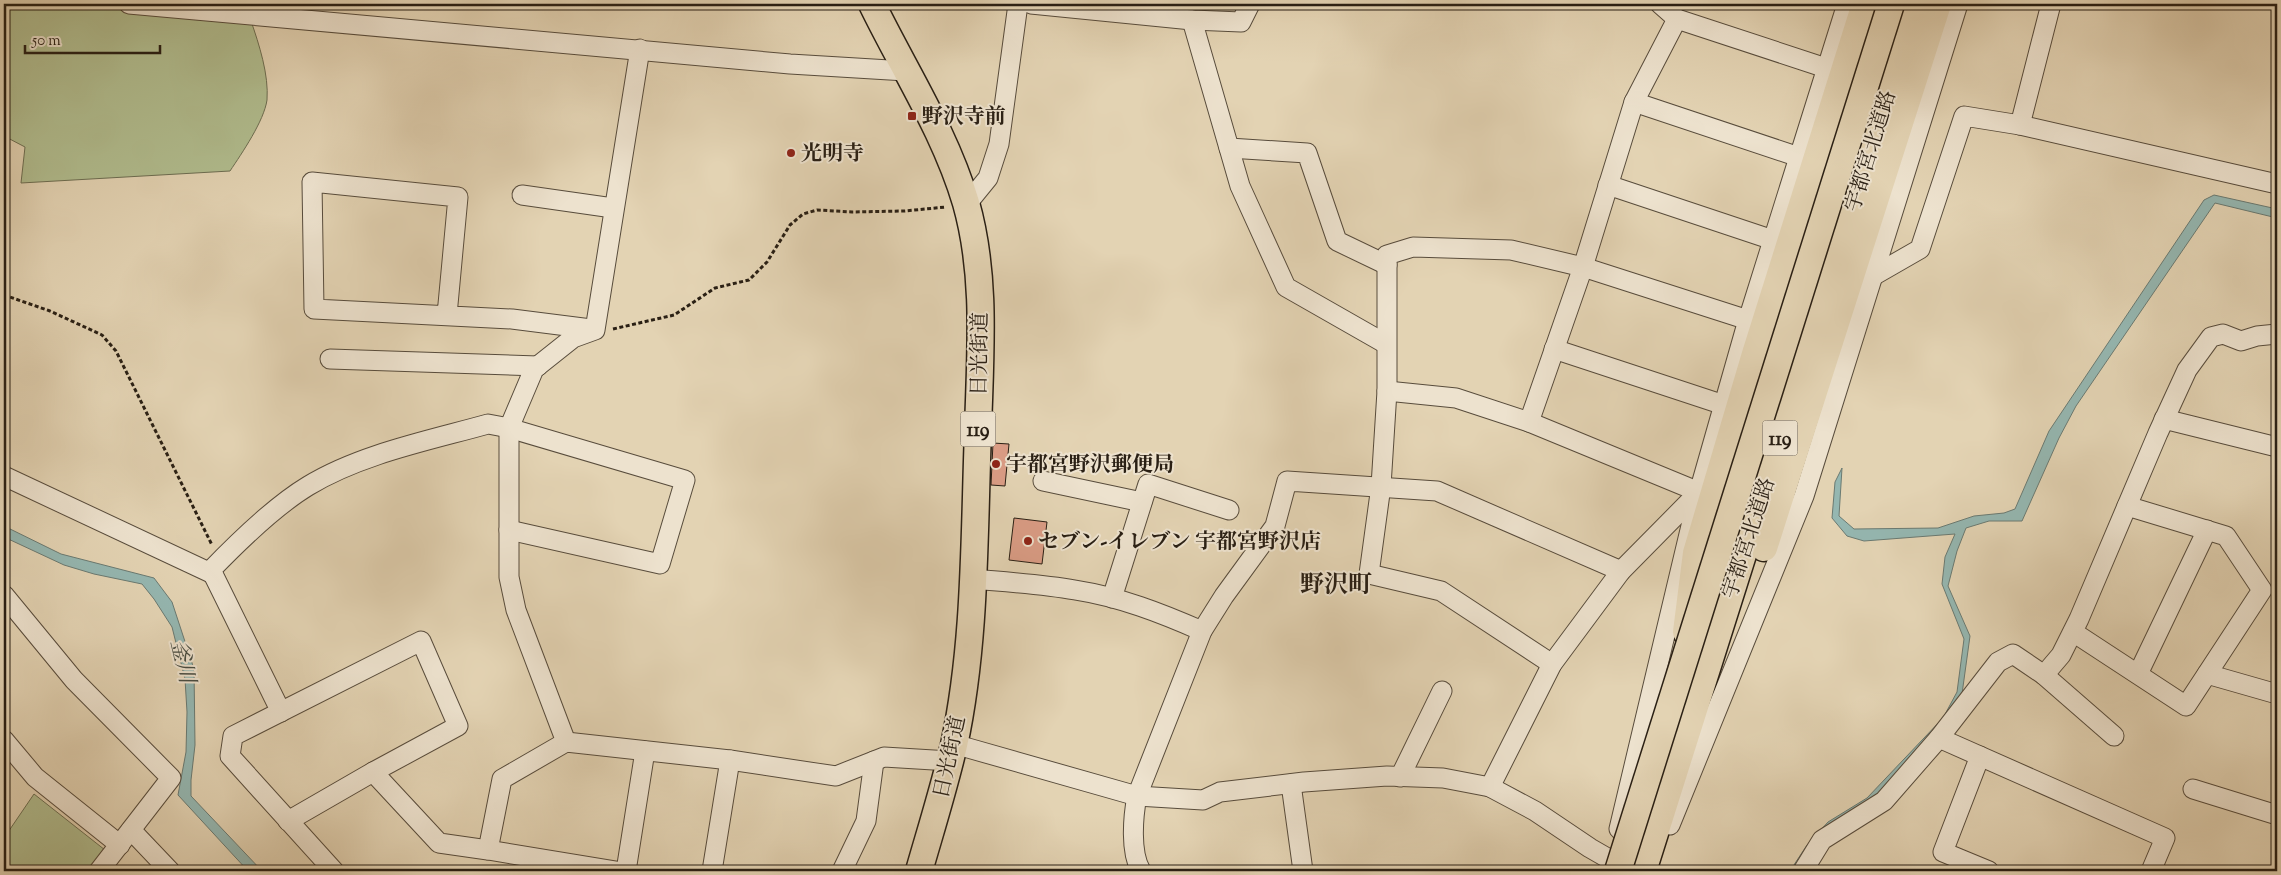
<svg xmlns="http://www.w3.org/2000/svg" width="2281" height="875" viewBox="0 0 2281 875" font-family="'Sorts Mill Goudy','Noto Serif JP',serif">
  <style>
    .green { fill: #b1bd8f; stroke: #6d6e52 }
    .water { fill: #95b7b1; stroke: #6a7a72 }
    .building { fill: #db9d86; stroke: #291f14 }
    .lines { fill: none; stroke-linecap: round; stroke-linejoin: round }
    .minor-casing { stroke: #584c3c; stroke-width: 21 }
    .highway-casing { stroke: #291f14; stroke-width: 29 }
    .path { stroke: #291f14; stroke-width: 3; stroke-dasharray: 4 2.5; stroke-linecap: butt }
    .minor { stroke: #ede2ce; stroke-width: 19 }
    .highway { stroke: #e3d3b3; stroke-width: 26 }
    .highway-bridge-casing { stroke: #291f14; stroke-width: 29; stroke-linecap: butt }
    .highway-bridge { stroke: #e3d3b3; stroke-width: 26 }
    .poi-dot { fill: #8f2418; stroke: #ede2ce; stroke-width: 2 }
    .labels { text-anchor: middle; stroke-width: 4; stroke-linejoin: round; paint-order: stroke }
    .shield { fill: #ede2ce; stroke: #645a4c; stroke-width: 1 }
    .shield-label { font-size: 20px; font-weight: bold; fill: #291f14 }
    .poi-label { font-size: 21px; font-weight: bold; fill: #291f14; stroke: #ede2ce; text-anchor: start }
    .street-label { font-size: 21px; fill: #291f14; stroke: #ede2ce }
    .water-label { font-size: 22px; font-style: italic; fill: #494d43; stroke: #ede2ce }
    .quarter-label { font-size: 24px; font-weight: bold; fill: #291f14; stroke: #ede2ce }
  </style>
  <rect width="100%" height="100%" fill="#e3d3b3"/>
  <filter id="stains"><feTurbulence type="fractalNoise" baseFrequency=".004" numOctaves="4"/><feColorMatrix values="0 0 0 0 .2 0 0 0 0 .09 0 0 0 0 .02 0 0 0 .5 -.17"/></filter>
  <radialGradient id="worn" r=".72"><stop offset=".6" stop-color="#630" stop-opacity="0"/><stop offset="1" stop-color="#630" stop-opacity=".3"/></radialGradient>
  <g class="green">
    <path d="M4,4H66L251,21C259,44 269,75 267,100C264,121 242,153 230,171L21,183L25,147L4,136Z"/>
    <polygon points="34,794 105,850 86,871 4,871 4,838"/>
  </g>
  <g class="water">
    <polygon points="2214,195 2277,209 2277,218 2215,203 2076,406 2059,438 2022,521 1989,521 1966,528 1957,551 1948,586 1970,636 1962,694 1880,798 1795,871 1790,871 1807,845 1828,822 1867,798 1943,718 1957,692 1964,639 1942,584 1945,557 1955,534 1864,541 1847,536 1832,518 1835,482 1842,468 1839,516 1854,529 1938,528 1974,516 2004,513 2015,509 2049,431 2204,200"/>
    <polygon points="4,526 61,554 154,578 172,602 194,669 195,745 191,780 191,796 262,871 248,871 178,795 186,752 187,712 185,679 172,627 154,599 142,584 94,574 64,565 4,537"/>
  </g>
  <g class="building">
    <polygon points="993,443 1009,444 1005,486 991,485"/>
    <polygon points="1014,518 1047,522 1042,564 1009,560"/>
  </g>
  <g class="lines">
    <g class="minor-casing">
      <g id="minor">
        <polyline points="129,4 790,64 906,71"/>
        <polyline points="1031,4 1192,20 1241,22 1250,4"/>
        <polyline points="1660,4 1677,19 1826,68"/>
        <polyline points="1192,20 1240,186 1286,287 1386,344"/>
        <polyline points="1634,102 1799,157"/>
        <polyline points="2020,125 2051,4"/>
        <polyline points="1229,148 1307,153 1337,241 1387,265"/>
        <polyline points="1608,185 1773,240"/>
        <polyline points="522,195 613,208"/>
        <polyline points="966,205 988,178 999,144 1018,4"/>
        <polyline points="1873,276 1920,249 1964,116 2020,125 2277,184"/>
        <polyline points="447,315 458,197 312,182 314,309 512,319 591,329"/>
        <polyline points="1554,349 1724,405"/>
        <polyline points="330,359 538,366"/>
        <polyline points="1387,391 1456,398 1529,422 1699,492 1621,571 1552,664 1490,787"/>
        <polyline points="2164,419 2277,447"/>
        <polyline points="1529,422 1583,267 1634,102 1677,19"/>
        <polyline points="4,476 213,574"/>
        <polyline points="1043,481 1142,502"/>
        <path d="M972,579C1006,582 1041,584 1075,590C1120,597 1161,613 1202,631"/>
        <polyline points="4,595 74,680 171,778 99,871"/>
        <polyline points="1112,598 1148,484 1229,510"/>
        <polyline points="2073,632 2186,706 2262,590 2226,536 2127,506"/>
        <polyline points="1552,664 1441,591 1369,574 1381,486 1387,391 1387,255 1413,247 1511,250 1583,267 1748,320"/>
        <polyline points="2138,674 2207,530"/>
        <polyline points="2207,674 2277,694"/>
        <polyline points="2044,675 2114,736"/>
        <path d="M281,712L211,570C238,542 275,506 308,486C360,454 431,440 488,424L509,428L685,480L660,564L509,530"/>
        <polyline points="1939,738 2165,838 2151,871"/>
        <polyline points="4,740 35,777 120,845"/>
        <polyline points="566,742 516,610 509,577 509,428 534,369 573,338 595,330 640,49"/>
        <polyline points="954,744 1137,796 1203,800 1220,792 1304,782 1387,776 1443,778 1490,787 1535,811 1590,848 1630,871"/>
        <polyline points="1980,756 1943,852 1989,871"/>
        <polyline points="1400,777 1442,691"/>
        <polyline points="1291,784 1303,871"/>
        <polyline points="2193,789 2277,815"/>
        <polyline points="288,821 373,772"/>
        <polyline points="1670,825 1804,496 1958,4"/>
        <polyline points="1619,829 1699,492 1748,320 1847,4"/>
        <polyline points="131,830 170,871"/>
        <polyline points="488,850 616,871"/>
        <polyline points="334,871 230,756 233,736 421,641 458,726 373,772 439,843 488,850 502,779 566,742 730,760 836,776 884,757 950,761"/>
        <polyline points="626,871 645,751"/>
        <polyline points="712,871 730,760"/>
        <polyline points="842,871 866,821 874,761"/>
        <path d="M1141,871C1130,852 1133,817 1137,796L1202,631L1224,596L1275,526L1287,481L1437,491L1621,571"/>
        <polyline points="1803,871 1822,840 1884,801 1939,738 1998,662 2013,654 2044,675 2061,655 2079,619 2158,433 2187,370 2211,337 2223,334 2241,341 2257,336 2277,334"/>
      </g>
    </g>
    <g class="highway-casing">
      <g id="highway">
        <path d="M872,4C904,70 945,132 966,203C987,277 980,355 978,431C974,535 976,643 954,745C944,788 931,829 919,871"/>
        <polyline points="1764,548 1938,4"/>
        <polyline points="1686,632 1696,553 1755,354 1865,4"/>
        <polyline points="1643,871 1917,4"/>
      </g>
    </g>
    <g class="path">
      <polyline points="4,295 50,311 102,335 116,351 212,545"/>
      <polyline points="613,329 674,315 715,288 749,280 767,262 790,225 803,214 817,210 852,212 905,211 946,207"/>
    </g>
    <use href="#minor" class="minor"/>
    <use href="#highway" class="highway"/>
    <g class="highway-bridge-casing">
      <polyline id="highway-bridge" points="1618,871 1891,4"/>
    </g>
    <use href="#highway-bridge" class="highway-bridge"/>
  </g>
  <g class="poi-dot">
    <rect x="907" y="111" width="10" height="10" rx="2.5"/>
    <circle cx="791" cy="153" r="5"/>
    <circle cx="996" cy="464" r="5"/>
    <circle cx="1028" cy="541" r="5"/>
  </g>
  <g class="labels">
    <g class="shield">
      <rect x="960.5" y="411.5" width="35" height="35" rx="4"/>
      <rect x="1762.5" y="420.5" width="35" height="35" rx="4"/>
    </g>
    <g class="shield-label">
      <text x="978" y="436">119</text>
      <text x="1780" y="445">119</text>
    </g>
    <g class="poi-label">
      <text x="922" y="123">野沢寺前</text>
      <text x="801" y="160">光明寺</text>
      <text x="1006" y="471">宇都宮野沢郵便局</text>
      <text x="1038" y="548">セブン-イレブン 宇都宮野沢店</text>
    </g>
    <g class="street-label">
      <text transform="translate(1870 151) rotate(-73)" y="7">宇都宮北道路</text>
      <text transform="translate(979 354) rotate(-89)" y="7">日光街道</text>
      <text transform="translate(1748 538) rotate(-72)" y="7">宇都宮北道路</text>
      <text transform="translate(949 757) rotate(-78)" y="7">日光街道</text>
    </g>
    <g class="water-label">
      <text transform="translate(184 661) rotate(77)" y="8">釜川</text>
    </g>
    <g class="quarter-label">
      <text x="1336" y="592">野沢町</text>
    </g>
  </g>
  <rect width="2281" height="875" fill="none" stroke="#e3d3b3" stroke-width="20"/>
  <rect x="5" y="5" width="2271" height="865" fill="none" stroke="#291f14" stroke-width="2.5"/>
  <rect x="10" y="10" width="2261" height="855" fill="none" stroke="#291f14"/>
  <path d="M25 45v8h135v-8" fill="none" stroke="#291f14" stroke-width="2.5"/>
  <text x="32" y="45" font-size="15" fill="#291f14" stroke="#ede2ce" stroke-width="4" paint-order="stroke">50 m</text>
  <rect width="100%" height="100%" filter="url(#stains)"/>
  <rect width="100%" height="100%" fill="url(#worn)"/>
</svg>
